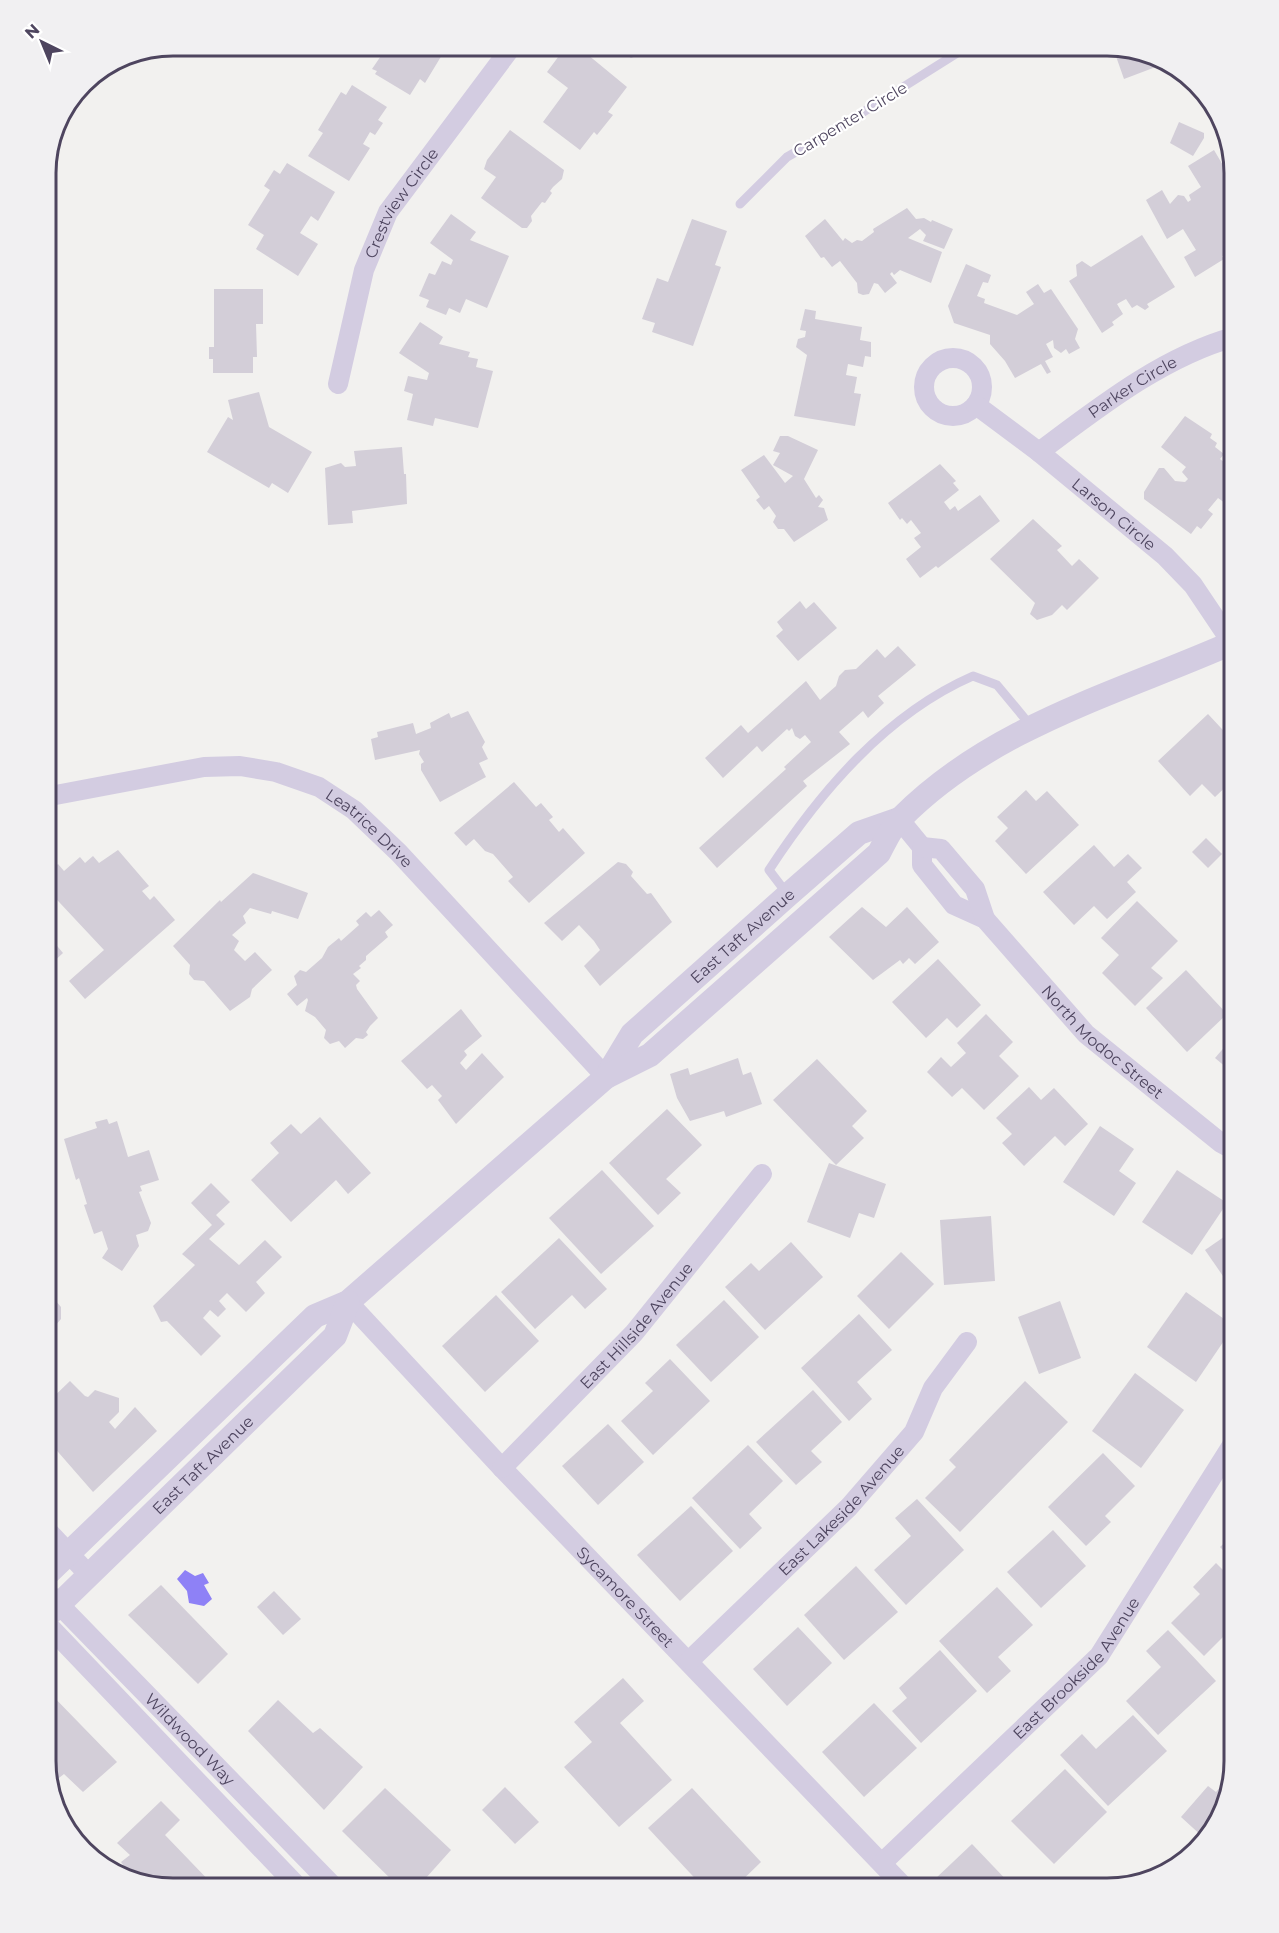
<svg xmlns="http://www.w3.org/2000/svg" width="1279" height="1933" viewBox="0 0 1279 1933" font-family="Montserrat,sans-serif">
  <style>
    .water { fill: #8e81f6 }
    .building { fill: #d3ced8 }
    .lines { fill: none; stroke-linecap: round; stroke-linejoin: round }
    .service { stroke: #d3cce1; stroke-width: 9 }
    .minor { stroke: #d3cce1; stroke-width: 20 }
    .tertiary { stroke: #d3cce1; stroke-width: 24 }
    .labels { text-anchor: middle; stroke-width: 4.5; stroke-linejoin: round; paint-order: stroke }
    .street-label { font-size: 16px; fill: #4e455f; stroke: #fff }
    .rim { fill: none; stroke: #4e455f; stroke-width: 3 }
  </style>
  <rect width="100%" height="100%" fill="#f2f1ef"/>
  <polygon class="water" points="185,1570 195,1576 203,1573 209,1583 204,1585 212,1599 204,1606 189,1603 187,1591 177,1579"/>
  <g class="building">
    <polygon points="392,45 448,45 425,83 420,79 410,95 375,74 377,71 372,69 387,47 390,49"/>
    <polygon points="567,45 576,45 627,87 608,112 613,115 597,135 594,132 580,150 543,122 568,88 547,72"/>
    <polygon points="627,45 663,45 664,49 660,55 648,51 631,58 625,54"/>
    <polygon points="1112,45 1115,45 1163,60 1159,61 1161,65 1124,79"/>
    <polygon points="352,85 387,107 378,120 383,123 375,135 370,132 363,144 370,148 349,181 308,156 323,133 318,130 341,92 346,95"/>
    <polygon points="1179,122 1204,133 1204,138 1193,156 1170,143"/>
    <polygon points="510,130 564,170 562,179 553,187 550,191 552,193 545,203 542,202 531,216 532,221 527,228 522,228 481,198 496,177 484,169 487,160"/>
    <polygon points="1214,150 1234,184 1234,208 1228,213 1234,223 1234,253 1222,256 1224,259 1195,277 1184,257 1196,250 1183,229 1167,239 1146,200 1162,190 1170,204 1178,195 1184,196 1188,202 1191,200 1189,195 1201,187 1188,166"/>
    <polygon points="287,163 335,192 318,221 311,216 300,233 318,244 298,276 256,249 264,235 248,225 270,190 264,186 274,170 280,174"/>
    <polygon points="907,208 916,219 924,218 931,222 932,220 953,229 944,249 923,241 926,235 920,229 908,238 942,252 931,283 900,270 894,275 892,272 890,274 897,283 885,293 878,284 874,283 869,294 863,295 858,293 857,283 840,261 832,267 824,257 821,258 805,236 825,219 843,241 845,238 852,243 857,240 862,241 874,232 873,229"/>
    <polygon points="451,214 476,232 470,240 509,256 487,308 466,299 460,313 449,308 446,315 426,307 429,300 419,296 429,273 435,275 442,261 451,265 453,260 430,243"/>
    <polygon points="692,219 727,231 715,265 721,267 693,346 652,332 655,323 642,319 657,278 668,282"/>
    <polygon points="1142,235 1175,287 1147,304 1149,307 1145,310 1137,305 1132,308 1126,299 1117,304 1123,314 1112,322 1114,325 1102,333 1069,281 1077,276 1076,265 1082,261 1091,267"/>
    <polygon points="966,264 991,275 988,283 983,282 977,296 985,299 984,303 1017,315 1034,304 1026,292 1038,284 1044,293 1051,289 1078,329 1075,339 1080,348 1069,354 1066,349 1061,353 1054,348 1053,340 1046,344 1053,357 1045,361 1051,372 1047,374 1041,364 1015,378 1005,361 990,344 990,335 954,323 948,306"/>
    <polygon points="45,267 53,271 48,281 45,280"/>
    <polygon points="214,289 263,289 263,324 256,324 257,357 253,357 253,373 213,373 213,359 209,359 209,347 214,347"/>
    <polygon points="805,309 816,311 815,319 862,327 860,340 871,342 871,357 865,356 863,367 848,364 846,375 857,377 854,393 861,394 855,426 794,416 807,355 796,347 798,339 805,337 806,331 800,330"/>
    <polygon points="420,322 443,337 439,344 470,352 468,357 478,359 476,367 493,371 478,428 435,418 433,426 407,420 413,394 404,391 408,376 427,380 429,373 399,353"/>
    <polygon points="259,392 269,427 312,452 288,493 272,483 269,488 207,452 228,417 233,420 228,400"/>
    <polygon points="1185,416 1212,434 1210,438 1217,443 1215,447 1224,454 1220,459 1234,470 1234,505 1232,508 1218,498 1208,510 1213,514 1201,529 1197,526 1191,534 1144,499 1144,492 1159,468 1164,468 1175,481 1185,482 1188,479 1182,472 1186,467 1161,447"/>
    <polygon points="780,436 788,436 818,450 804,479 816,498 819,495 823,500 818,507 824,508 828,520 794,542 784,529 778,529 773,522 776,516 769,506 764,510 756,500 760,497 741,470 764,455 785,483 793,476 773,465 780,453 773,451"/>
    <polygon points="402,447 404,474 406,474 407,504 352,511 353,523 328,525 325,468 341,463 345,467 356,466 354,451"/>
    <polygon points="940,464 956,481 953,483 959,490 944,502 950,510 955,506 958,511 980,495 1000,521 938,568 936,566 920,578 906,559 921,547 914,538 921,533 911,520 907,524 902,518 900,520 888,503"/>
    <polygon points="1033,519 1062,546 1057,550 1072,566 1079,559 1099,578 1067,610 1062,605 1052,615 1037,620 1030,614 1035,603 990,559"/>
    <polygon points="800,601 806,609 814,602 837,628 798,661 776,636 783,630 777,622"/>
    <polygon points="898,646 916,665 878,696 884,703 868,718 863,711 839,732 850,744 803,781 807,786 717,868 699,848 786,769 784,767 811,742 805,735 800,739 795,736 792,728 789,731 787,729 762,752 757,746 723,778 705,758 741,725 748,733 806,681 820,700 836,686 839,676 845,670 856,669 877,649 885,658"/>
    <polygon points="468,711 485,742 482,747 488,759 479,763 486,777 440,802 421,770 421,764 424,762 419,754 420,750 375,760 371,739 378,737 377,732 413,723 416,734 431,728 430,723 449,713 451,718"/>
    <polygon points="1208,714 1234,742 1234,779 1215,797 1202,784 1190,796 1158,761"/>
    <polygon points="514,782 536,807 541,803 553,817 549,820 559,832 563,828 585,853 529,903 508,881 513,877 493,854 485,851 474,839 466,846 454,833"/>
    <polygon points="1026,790 1036,801 1047,791 1079,825 1026,874 995,841 1008,828 997,817"/>
    <polygon points="1206,838 1222,854 1208,868 1192,852"/>
    <polygon points="1094,845 1114,867 1128,854 1142,868 1127,882 1136,892 1107,919 1094,906 1074,925 1043,892"/>
    <polygon points="118,850 149,886 142,891 150,900 154,896 175,920 85,999 69,981 104,950 45,887 45,876 58,864 64,871 80,857 85,863 93,856 99,863"/>
    <polygon points="618,862 626,864 633,872 631,876 647,894 651,893 672,922 600,986 584,966 600,950 594,941 579,925 562,941 544,923"/>
    <polygon points="253,873 308,893 298,919 272,911 271,914 250,908 243,916 246,923 232,935 239,941 234,950 245,961 255,952 272,970 252,989 250,997 230,1011 204,981 194,980 189,974 190,965 173,946 220,900 221,902"/>
    <polygon points="1137,901 1178,941 1151,968 1163,978 1135,1006 1102,973 1119,955 1101,938"/>
    <polygon points="862,907 886,927 907,907 939,942 915,964 909,958 903,964 900,960 873,980 829,937"/>
    <polygon points="379,910 393,925 385,932 388,937 366,956 366,960 359,966 361,968 353,974 360,981 356,985 357,989 378,1018 370,1026 366,1032 368,1035 363,1039 356,1038 345,1048 339,1041 330,1044 324,1038 326,1030 315,1017 305,1011 308,1000 307,998 297,1006 287,994 297,985 294,976 300,970 306,972 322,958 328,947 339,938 341,941 359,925 356,921 366,912 371,917"/>
    <polygon points="48,935 63,953 50,965 45,960 45,938"/>
    <polygon points="938,959 981,1005 957,1028 947,1018 926,1038 892,1002"/>
    <polygon points="1186,970 1227,1014 1187,1052 1146,1008"/>
    <polygon points="461,1009 482,1036 464,1051 467,1055 460,1063 466,1070 482,1053 504,1077 456,1124 438,1100 442,1096 432,1085 427,1089 401,1061"/>
    <polygon points="986,1014 1013,1042 999,1056 1019,1076 984,1110 962,1088 952,1097 927,1072 941,1057 951,1067 966,1053 957,1043"/>
    <polygon points="1234,1036 1234,1074 1215,1058"/>
    <polygon points="738,1058 743,1075 751,1072 762,1104 726,1117 724,1111 690,1121 677,1098 670,1074 688,1068 690,1075"/>
    <polygon points="817,1059 867,1111 852,1126 864,1138 836,1165 773,1100"/>
    <polygon points="1029,1087 1041,1100 1054,1088 1088,1124 1065,1146 1055,1136 1024,1166 1002,1143 1012,1134 996,1118"/>
    <polygon points="667,1109 702,1145 666,1179 681,1193 658,1215 609,1163"/>
    <polygon points="320,1117 371,1173 348,1194 336,1180 291,1222 251,1180 279,1153 270,1143 291,1124 301,1134"/>
    <polygon points="107,1119 109,1124 117,1121 128,1157 149,1150 159,1180 140,1186 142,1191 139,1192 151,1223 148,1231 136,1235 139,1246 122,1271 102,1258 108,1249 102,1231 94,1234 84,1205 87,1204 79,1178 76,1180 64,1139 97,1128 95,1122"/>
    <polygon points="1100,1126 1134,1149 1119,1171 1136,1183 1114,1216 1063,1182"/>
    <polygon points="829,1163 886,1184 874,1218 859,1213 850,1238 807,1222"/>
    <polygon points="602,1170 654,1226 601,1274 549,1218"/>
    <polygon points="1177,1170 1227,1203 1192,1255 1142,1222"/>
    <polygon points="211,1183 230,1202 216,1215 225,1224 209,1239 239,1265 265,1240 282,1257 256,1282 265,1293 246,1312 227,1293 219,1301 226,1309 218,1317 210,1310 203,1318 221,1336 201,1356 167,1321 161,1322 153,1306 195,1265 182,1254 212,1225 191,1203"/>
    <polygon points="991,1216 995,1281 944,1285 940,1220"/>
    <polygon points="1234,1230 1234,1292 1205,1250"/>
    <polygon points="559,1238 607,1289 585,1309 572,1295 535,1329 501,1292"/>
    <polygon points="791,1242 823,1277 765,1330 725,1287 751,1263 759,1271"/>
    <polygon points="901,1252 934,1284 889,1329 857,1296"/>
    <polygon points="45,1264 57,1264 56,1296 45,1296"/>
    <polygon points="1186,1292 1234,1326 1196,1382 1147,1347"/>
    <polygon points="496,1295 539,1341 485,1392 442,1346"/>
    <polygon points="45,1300 55,1300 61,1307 61,1319 54,1327 45,1326"/>
    <polygon points="724,1300 759,1337 711,1382 676,1345"/>
    <polygon points="1060,1301 1081,1358 1039,1374 1018,1317"/>
    <polygon points="859,1314 892,1350 857,1382 872,1399 849,1421 801,1368"/>
    <polygon points="670,1359 710,1401 653,1455 621,1421 653,1391 645,1383"/>
    <polygon points="1135,1373 1184,1410 1141,1468 1092,1431"/>
    <polygon points="70,1381 85,1396 88,1397 95,1390 119,1398 119,1412 109,1422 115,1429 135,1407 157,1431 93,1492 52,1445 47,1450 45,1448 45,1405"/>
    <polygon points="1025,1381 1068,1422 960,1532 925,1498 956,1467 949,1460"/>
    <polygon points="813,1390 842,1422 811,1451 822,1462 796,1485 756,1442"/>
    <polygon points="608,1424 644,1462 598,1505 562,1466"/>
    <polygon points="748,1445 783,1481 749,1514 762,1528 740,1549 692,1498"/>
    <polygon points="1103,1453 1135,1486 1105,1516 1111,1522 1086,1546 1048,1507"/>
    <polygon points="917,1499 964,1550 906,1605 874,1570 911,1536 895,1518"/>
    <polygon points="691,1506 733,1551 680,1601 637,1555"/>
    <polygon points="1053,1530 1086,1566 1041,1608 1007,1572"/>
    <polygon points="1234,1534 1234,1562 1220,1547"/>
    <polygon points="1216,1563 1234,1581 1234,1626 1204,1656 1171,1623 1200,1594 1193,1587"/>
    <polygon points="856,1566 898,1612 844,1660 804,1615"/>
    <polygon points="161,1585 228,1654 198,1684 128,1615"/>
    <polygon points="997,1587 1033,1625 998,1657 1011,1671 987,1693 939,1641"/>
    <polygon points="274,1591 301,1619 283,1635 257,1607"/>
    <polygon points="798,1627 832,1663 787,1706 753,1669"/>
    <polygon points="1168,1630 1216,1681 1158,1735 1126,1701 1161,1667 1146,1651"/>
    <polygon points="940,1650 977,1691 921,1743 892,1711 907,1698 899,1688"/>
    <polygon points="623,1678 644,1701 620,1723 672,1780 619,1827 564,1767 592,1742 574,1722"/>
    <polygon points="45,1688 117,1762 83,1792 64,1774 55,1781 49,1776 45,1761"/>
    <polygon points="278,1700 313,1733 320,1728 363,1767 324,1810 248,1731"/>
    <polygon points="874,1703 917,1748 864,1797 822,1752"/>
    <polygon points="1133,1715 1167,1751 1108,1806 1060,1755 1082,1734 1096,1749"/>
    <polygon points="1065,1769 1107,1812 1054,1864 1011,1821"/>
    <polygon points="1226,1780 1228,1782 1217,1825 1204,1838 1181,1817 1208,1786 1216,1792"/>
    <polygon points="505,1787 539,1822 515,1844 482,1810"/>
    <polygon points="385,1788 451,1850 417,1888 400,1888 342,1831"/>
    <polygon points="692,1788 761,1862 734,1888 704,1888 648,1828"/>
    <polygon points="161,1801 180,1820 165,1835 216,1888 164,1888 133,1878 121,1862 130,1855 117,1843"/>
    <polygon points="972,1844 1014,1888 941,1888 934,1880"/>
    <polygon points="783,1879 791,1888 774,1888"/>
  </g>
  <g class="lines">
    <g class="service">
      <polyline points="740,204 787,157 838,128 970,45"/>
      <path d="M788,895L769,870C820,792 886,714 973,676L997,685L1031,726"/>
    </g>
    <g class="minor">
      <circle cx="953" cy="387" r="29"/>
      <path id="s1" d="M338,384L364,270L388,212L513,45"/>
      <path id="s2" d="M976,405L1039,452L1165,556L1193,585L1234,646"/>
      <path id="s3" d="M1039,452C1098,408 1162,357 1234,337"/>
      <path id="s4" d="M45,797L204,767L240,766L276,772L319,787L354,810L399,853L606,1077"/>
      <path id="s5" d="M899,819L922,847V865L954,905L985,919L1086,1034L1221,1143L1234,1150"/>
      <polyline points="922,847 941,849 975,889 985,919"/>
      <path id="s6" d="M348,1302L502,1468L905,1888"/>
      <path id="s7" d="M502,1468L634,1333L762,1174"/>
      <polyline points="45,1528 89,1575"/>
      <path id="s8" d="M45,1590L335,1888"/>
      <polyline points="45,1622 299,1888"/>
      <path id="s9" d="M690,1660L849,1507L914,1432L933,1388L967,1342"/>
      <path id="s10" d="M882,1863L1099,1656L1234,1442"/>
    </g>
    <g class="tertiary">
      <path id="s11" d="M606,1077L632,1034L788,895L859,833L899,819"/>
      <path d="M45,1576L315,1316L348,1302L606,1077L650,1055L879,853C885,842 891,827 901,818C992,726 1119,693 1234,642"/>
      <path id="s12" d="M45,1618L335,1336L348,1302"/>
    </g>
  </g>
  <g class="labels">
    <g class="street-label">
      <text transform="translate(850 119) rotate(-31)" y="6">Carpenter Circle</text>
      <text dy="6" stroke="none"><textPath href="#s1" startOffset="194">Crestview Circle</textPath></text>
      <text dy="6" stroke="none"><textPath href="#s3" startOffset="114">Parker Circle</textPath></text>
      <text dy="6" stroke="none"><textPath href="#s2" startOffset="176">Larson Circle</textPath></text>
      <text dy="6" stroke="none"><textPath href="#s4" startOffset="345">Leatrice Drive</textPath></text>
      <text dy="6" stroke="none"><textPath href="#s11" startOffset="198">East Taft Avenue</textPath></text>
      <text dy="6" stroke="none"><textPath href="#s5" startOffset="310">North Modoc Street</textPath></text>
      <text dy="6" stroke="none"><textPath href="#s7" startOffset="196">East Hillside Avenue</textPath></text>
      <text dy="6" stroke="none"><textPath href="#s12" startOffset="220">East Taft Avenue</textPath></text>
      <text dy="6" stroke="none"><textPath href="#s9" startOffset="213">East Lakeside Avenue</textPath></text>
      <text dy="6" stroke="none"><textPath href="#s6" startOffset="405">Sycamore Street</textPath></text>
      <text dy="6" stroke="none"><textPath href="#s10" startOffset="276">East Brookside Avenue</textPath></text>
      <text dy="6" stroke="none"><textPath href="#s8" startOffset="208">Wildwood Way</textPath></text>
    </g>
  </g>
  <path d="M0 0H1279V1933H0ZM173 56H1107A117 117 0 0 1 1224 173V1761A117 117 0 0 1 1107 1878H173A117 117 0 0 1 56 1761V173A117 117 0 0 1 173 56Z" fill="#f1f0f2" fill-rule="evenodd"/>
  <path class="rim" d="M173 56H1107A117 117 0 0 1 1224 173V1761A117 117 0 0 1 1107 1878H173A117 117 0 0 1 56 1761V173A117 117 0 0 1 173 56Z"/>
  <g transform="translate(42 42) rotate(317)" stroke="#ffffff" stroke-width="4.5" paint-order="stroke">
  <path d="M0-4.5L10 22L0 15L-10 22Z" fill="#4e455f"/>
  <text y="-9" font-size="16" font-weight="bold" text-anchor="middle" fill="#4e455f">N</text>
  </g>
</svg>
